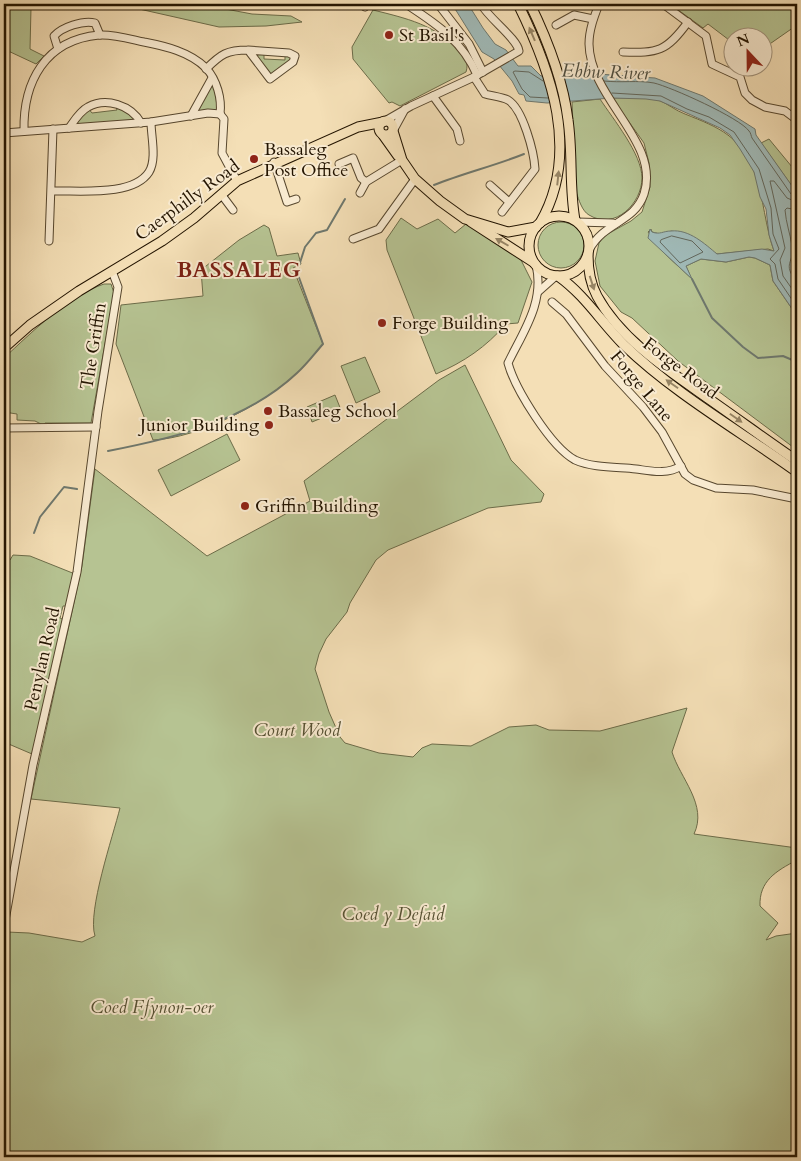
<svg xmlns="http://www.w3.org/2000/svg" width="801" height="1161" viewBox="0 0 801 1161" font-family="Cardo,serif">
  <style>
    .green { fill: #b6c392; stroke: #6c6c49 }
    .water { fill: #a0bab8; stroke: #6e786e }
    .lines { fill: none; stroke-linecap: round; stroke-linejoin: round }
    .shore { stroke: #62675c; stroke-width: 1 }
    .stream { stroke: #6e786e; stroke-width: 2 }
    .minor-casing { stroke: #57472e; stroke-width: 9 }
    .major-casing { stroke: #231400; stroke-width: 11 }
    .minor { stroke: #f8ead0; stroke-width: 7 }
    .major { stroke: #f4dfb6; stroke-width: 9 }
    .rail { stroke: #231400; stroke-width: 2; stroke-dasharray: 9 9; stroke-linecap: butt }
    .oneway { fill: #968464 }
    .poi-dot { fill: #8f2418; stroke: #f8ead0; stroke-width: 2 }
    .labels { text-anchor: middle; stroke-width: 4; stroke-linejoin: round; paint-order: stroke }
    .poi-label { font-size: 18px; fill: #231400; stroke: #f8ead0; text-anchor: start }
    .street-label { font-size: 18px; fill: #231400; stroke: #f8ead0 }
    .park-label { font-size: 18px; font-style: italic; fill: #565133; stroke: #f8ead0 }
    .water-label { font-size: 19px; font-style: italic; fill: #4f4e40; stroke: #f8ead0 }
    .district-label { font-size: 22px; font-weight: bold; letter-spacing: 1px; fill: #7a1f14; stroke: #f8ead0 }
  </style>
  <rect width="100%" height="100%" fill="#f4dfb6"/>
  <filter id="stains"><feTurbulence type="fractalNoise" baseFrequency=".004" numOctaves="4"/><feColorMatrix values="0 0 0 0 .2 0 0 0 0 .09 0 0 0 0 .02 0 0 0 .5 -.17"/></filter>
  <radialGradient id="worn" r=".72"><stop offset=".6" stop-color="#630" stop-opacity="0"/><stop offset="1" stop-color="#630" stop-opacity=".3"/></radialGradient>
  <g class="green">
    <polygon points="4,4 28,4 31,8 30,49 44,56 36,64 4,49"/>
    <polygon points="117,4 199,4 252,14 291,16 302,22 266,26 219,27"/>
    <polygon points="670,4 797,4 797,25 764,48 764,38 734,38 733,43 708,24 703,28"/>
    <path d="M373,10C405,18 438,25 459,52C465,58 469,63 466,72L400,106L392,102L389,103L353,59L352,47Z"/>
    <polygon points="248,50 264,51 264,59 285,60 285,52 295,56 270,79"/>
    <polygon points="212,78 220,114 191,116"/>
    <path d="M612,98C627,98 643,97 658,100C667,103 676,111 685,114C720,128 741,136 755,174C764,199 765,226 774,251L768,249L717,254L672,231L660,234L652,232L651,229L648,232L666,255L691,278L686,266L701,259L726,262L749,257L755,258L770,265L773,281L797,316V450L678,361L632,318L621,312L600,286L595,261L599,243L604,236L631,221L642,212L650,187L649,163L644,143Z"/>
    <path d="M600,99C613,119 642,154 642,178C642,203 615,231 589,215C582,211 579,200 576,192L572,102Z"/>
    <polygon points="115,104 141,123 69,128 87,107 92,113 117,110"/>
    <polygon points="769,139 797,173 797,193 761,143"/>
    <path d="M401,218L417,229L438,219L455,233L466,224L520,258L532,282L518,323L506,324C486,347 464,362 436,374L387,250L386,240Z"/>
    <circle cx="561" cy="245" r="23"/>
    <path d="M264,225L269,228L277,256L298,253L301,264L293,268L323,344C315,353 307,364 297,373C264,404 199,438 153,440L116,344L121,305L203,296L201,270L239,240Z"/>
    <path d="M104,284H111L114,293L91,423H45L43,425L35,421L17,420V414L4,412V358C31,333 68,296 104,284Z"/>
    <polygon points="365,357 380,392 356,403 341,366"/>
    <path d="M465,365L511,460L544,494L541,502L488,508L388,550L376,560L350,603L347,612L326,639L319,654L315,669L329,712L340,737L345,743L379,753L413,757L422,748L432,744L471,746L509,727L536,725L549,730L600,731L687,708L672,752C680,778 708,805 694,834L797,848V860C776,871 759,881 760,906L778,923L766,940L776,936L797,933V1157H4V938L7,932L29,933L82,942L95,936C87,912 113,836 120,808L31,799L82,566L95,469L207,556L310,501L304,481L439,380Z"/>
    <polygon points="335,395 341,410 312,422 307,407"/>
    <polygon points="227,434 240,460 171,496 158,470"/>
    <polygon points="13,555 30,556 75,574 68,606 63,606 60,618 64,620 32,754 4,742 4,559 10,560"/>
  </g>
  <path class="water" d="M452,4H468L483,28L495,44L506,50L518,66H531L541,76L584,73L655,78L703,96L755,129L756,135L797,193V272L795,275L797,316L773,281L770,265L755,258L749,257L726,262L701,259L686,266L692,279L648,238L650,229L652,232C660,235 663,231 671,231C689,229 705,244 717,254L762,249L774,251L769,235L766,209L760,197L754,172L740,149L730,135L720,128L660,101L646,99L612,98L547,103L526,101L524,95L519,94L512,81L494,59L482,52Z"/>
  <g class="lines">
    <g class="shore">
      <polyline points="543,81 529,72 515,71 513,72 522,89 530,97 548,98"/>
      <path d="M604,81C621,83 638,80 654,83C671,87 740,118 749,131C751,133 751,136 752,138L791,194L797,196"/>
      <polyline points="612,93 661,96 687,109 709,117 734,132 759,169 771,208 773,234 779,249 770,259 775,264 778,279 797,307"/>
      <polyline points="797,202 787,198 774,181 770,181 785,248 780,260 783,276 797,296"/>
      <path d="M797,210L787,208L785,210C786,223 790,233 792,246C795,263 781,263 797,282"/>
      <polygon points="672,236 692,241 703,252 680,263 660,242 661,240"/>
    </g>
    <g class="stream">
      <path d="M434,185C464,173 494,166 524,154"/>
      <polyline points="692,279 712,318 743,347 758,358 783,356 797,362"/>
      <path d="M108,451C175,438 246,421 297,373C307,364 315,353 323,344L297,272L305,247L316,233L327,230L345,199"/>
      <polyline points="34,533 40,517 64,487 77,489"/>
    </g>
    <g class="minor-casing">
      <g id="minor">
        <path d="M402,4L409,6C438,25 463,42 477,75"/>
        <polyline points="438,4 469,44 483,72"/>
        <polyline points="663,4 706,36 712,64 740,77 745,93 752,100 765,107 785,111 797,120"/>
        <polyline points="365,7 367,4"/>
        <polyline points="556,25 574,15 593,19"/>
        <path d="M58,49L54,36C62,27 83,20 95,23L100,35"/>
        <path d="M623,52C658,53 666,52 688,22"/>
        <path d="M206,69C221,54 227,50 248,50L270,79L293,62L295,56L289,53L248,50"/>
        <path d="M474,77L485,94C492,96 502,97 508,100C523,109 534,152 535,169L502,212"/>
        <polyline points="433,96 457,129 460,141"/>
        <polyline points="220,114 224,119 222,153 237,181"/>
        <polyline points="191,116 212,78"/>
        <path d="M385,121L411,106L474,77L519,51C517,38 489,19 481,4"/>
        <path d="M69,128C74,121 80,111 88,107C106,97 131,105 141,123"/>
        <path d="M24,131C23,82 45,40 99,35C113,34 130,39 144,42C165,46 190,52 206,68C217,80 222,99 220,114"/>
        <polyline points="393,131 405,109"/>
        <polyline points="4,133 151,122 208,113 220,114"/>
        <polyline points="274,162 287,202 296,199"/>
        <polyline points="339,164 353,158 361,178 366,182"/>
        <polyline points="490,185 509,202"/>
        <path d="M52,191C78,190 133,197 149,172C157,159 151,136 151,122"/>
        <polyline points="360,193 366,182 402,160"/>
        <polyline points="221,194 233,210"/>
        <polyline points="577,222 613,223"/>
        <polyline points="353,239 379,229 415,179"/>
        <polyline points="49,241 53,129"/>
        <path d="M589,250C605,221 634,223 644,194C661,142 590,99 589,44C589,30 594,17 599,4"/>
        <path d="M536,265C545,302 523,332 508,363C515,389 551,447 575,460C593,468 617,467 636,469C651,471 667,475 681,466"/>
        <polyline points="538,292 556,276"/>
        <polyline points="552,302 566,314 605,366 643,407 662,432 685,474 693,480 716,488 753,490 797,499"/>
        <polyline points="4,428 96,427"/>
        <polyline points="4,926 33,765 77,572 98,411 118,287 112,271"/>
      </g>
    </g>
    <g class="major-casing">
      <g id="major">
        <path d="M518,4C551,71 581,153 540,223"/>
        <path d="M530,4C548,41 563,79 568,120C573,154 569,187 575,220"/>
        <circle cx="386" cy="128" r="7"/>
        <polyline points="393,131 402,160 415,179 440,201 465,219 508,232 536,227"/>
        <polyline points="383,135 398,156"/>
        <circle cx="559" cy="246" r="30"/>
        <polyline points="471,222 533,262"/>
        <path d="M588,255C588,270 590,283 597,296C621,340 669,371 709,399C739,420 768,441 797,461"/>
        <path d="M558,276C585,295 601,322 624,345C675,394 740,431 797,472"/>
        <polyline points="4,348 30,325 79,291 162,241 194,218 237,181 358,127 383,122"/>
      </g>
    </g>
    <use href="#minor" class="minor"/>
    <use href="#major" class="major"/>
    <polyline class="rail" points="272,4 287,4"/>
  </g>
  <defs><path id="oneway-solid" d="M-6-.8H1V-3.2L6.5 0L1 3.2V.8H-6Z" transform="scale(1.25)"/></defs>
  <g class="oneway">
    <use href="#oneway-solid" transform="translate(532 34) rotate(-113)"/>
    <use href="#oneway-solid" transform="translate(558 178) rotate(-84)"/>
    <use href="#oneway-solid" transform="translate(502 242) rotate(-150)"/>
    <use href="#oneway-solid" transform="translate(592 283) rotate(72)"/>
    <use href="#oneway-solid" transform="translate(672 384) rotate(-145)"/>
    <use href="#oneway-solid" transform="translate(736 418) rotate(35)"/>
  </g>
  <g class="poi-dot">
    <circle cx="389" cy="35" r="5"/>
    <circle cx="254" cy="159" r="5"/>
    <circle cx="382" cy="323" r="5"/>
    <circle cx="268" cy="411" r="5"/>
    <circle cx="269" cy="425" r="5"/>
    <circle cx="245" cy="506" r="5"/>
  </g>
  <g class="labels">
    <g class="poi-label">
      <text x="399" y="41">St Basil's</text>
      <text x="264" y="155">Bassaleg<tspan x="264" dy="21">Post Office</tspan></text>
      <text x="392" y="329">Forge Building</text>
      <text x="278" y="417">Bassaleg School</text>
      <text x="259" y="431" text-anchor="end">Junior Building</text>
      <text x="255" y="512">Griffin Building</text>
    </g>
    <g class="street-label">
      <text transform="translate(187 200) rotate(-36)" y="6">Caerphilly Road</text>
      <text transform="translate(93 346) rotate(-81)" y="6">The Griffin</text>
      <text transform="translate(681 368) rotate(37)" y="6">Forge Road</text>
      <text transform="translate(642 386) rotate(50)" y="6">Forge Lane</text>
      <text transform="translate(42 659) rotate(-77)" y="6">Penylan Road</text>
    </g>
    <g class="park-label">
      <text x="297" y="736">Court Wood</text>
      <text x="393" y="920">Coed y Defaid</text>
      <text x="152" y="1013">Coed Ffynon-oer</text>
    </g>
    <g class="water-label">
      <text transform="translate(606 71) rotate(2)" y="7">Ebbw River</text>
    </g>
    <g class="district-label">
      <text x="239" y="277">BASSALEG</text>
    </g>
  </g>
  <rect width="801" height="1161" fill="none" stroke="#f4dfb6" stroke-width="20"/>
  <rect x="5" y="5" width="791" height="1151" fill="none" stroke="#231400" stroke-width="2.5"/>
  <rect x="10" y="10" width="781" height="1141" fill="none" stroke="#231400"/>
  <g transform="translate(748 52) rotate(338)"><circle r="24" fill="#f8ead0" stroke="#a3947d"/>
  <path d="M0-4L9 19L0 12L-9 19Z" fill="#8f2418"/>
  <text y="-8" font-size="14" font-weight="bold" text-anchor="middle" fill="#231400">N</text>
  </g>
  <rect width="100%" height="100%" filter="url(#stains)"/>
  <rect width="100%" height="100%" fill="url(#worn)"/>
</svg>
